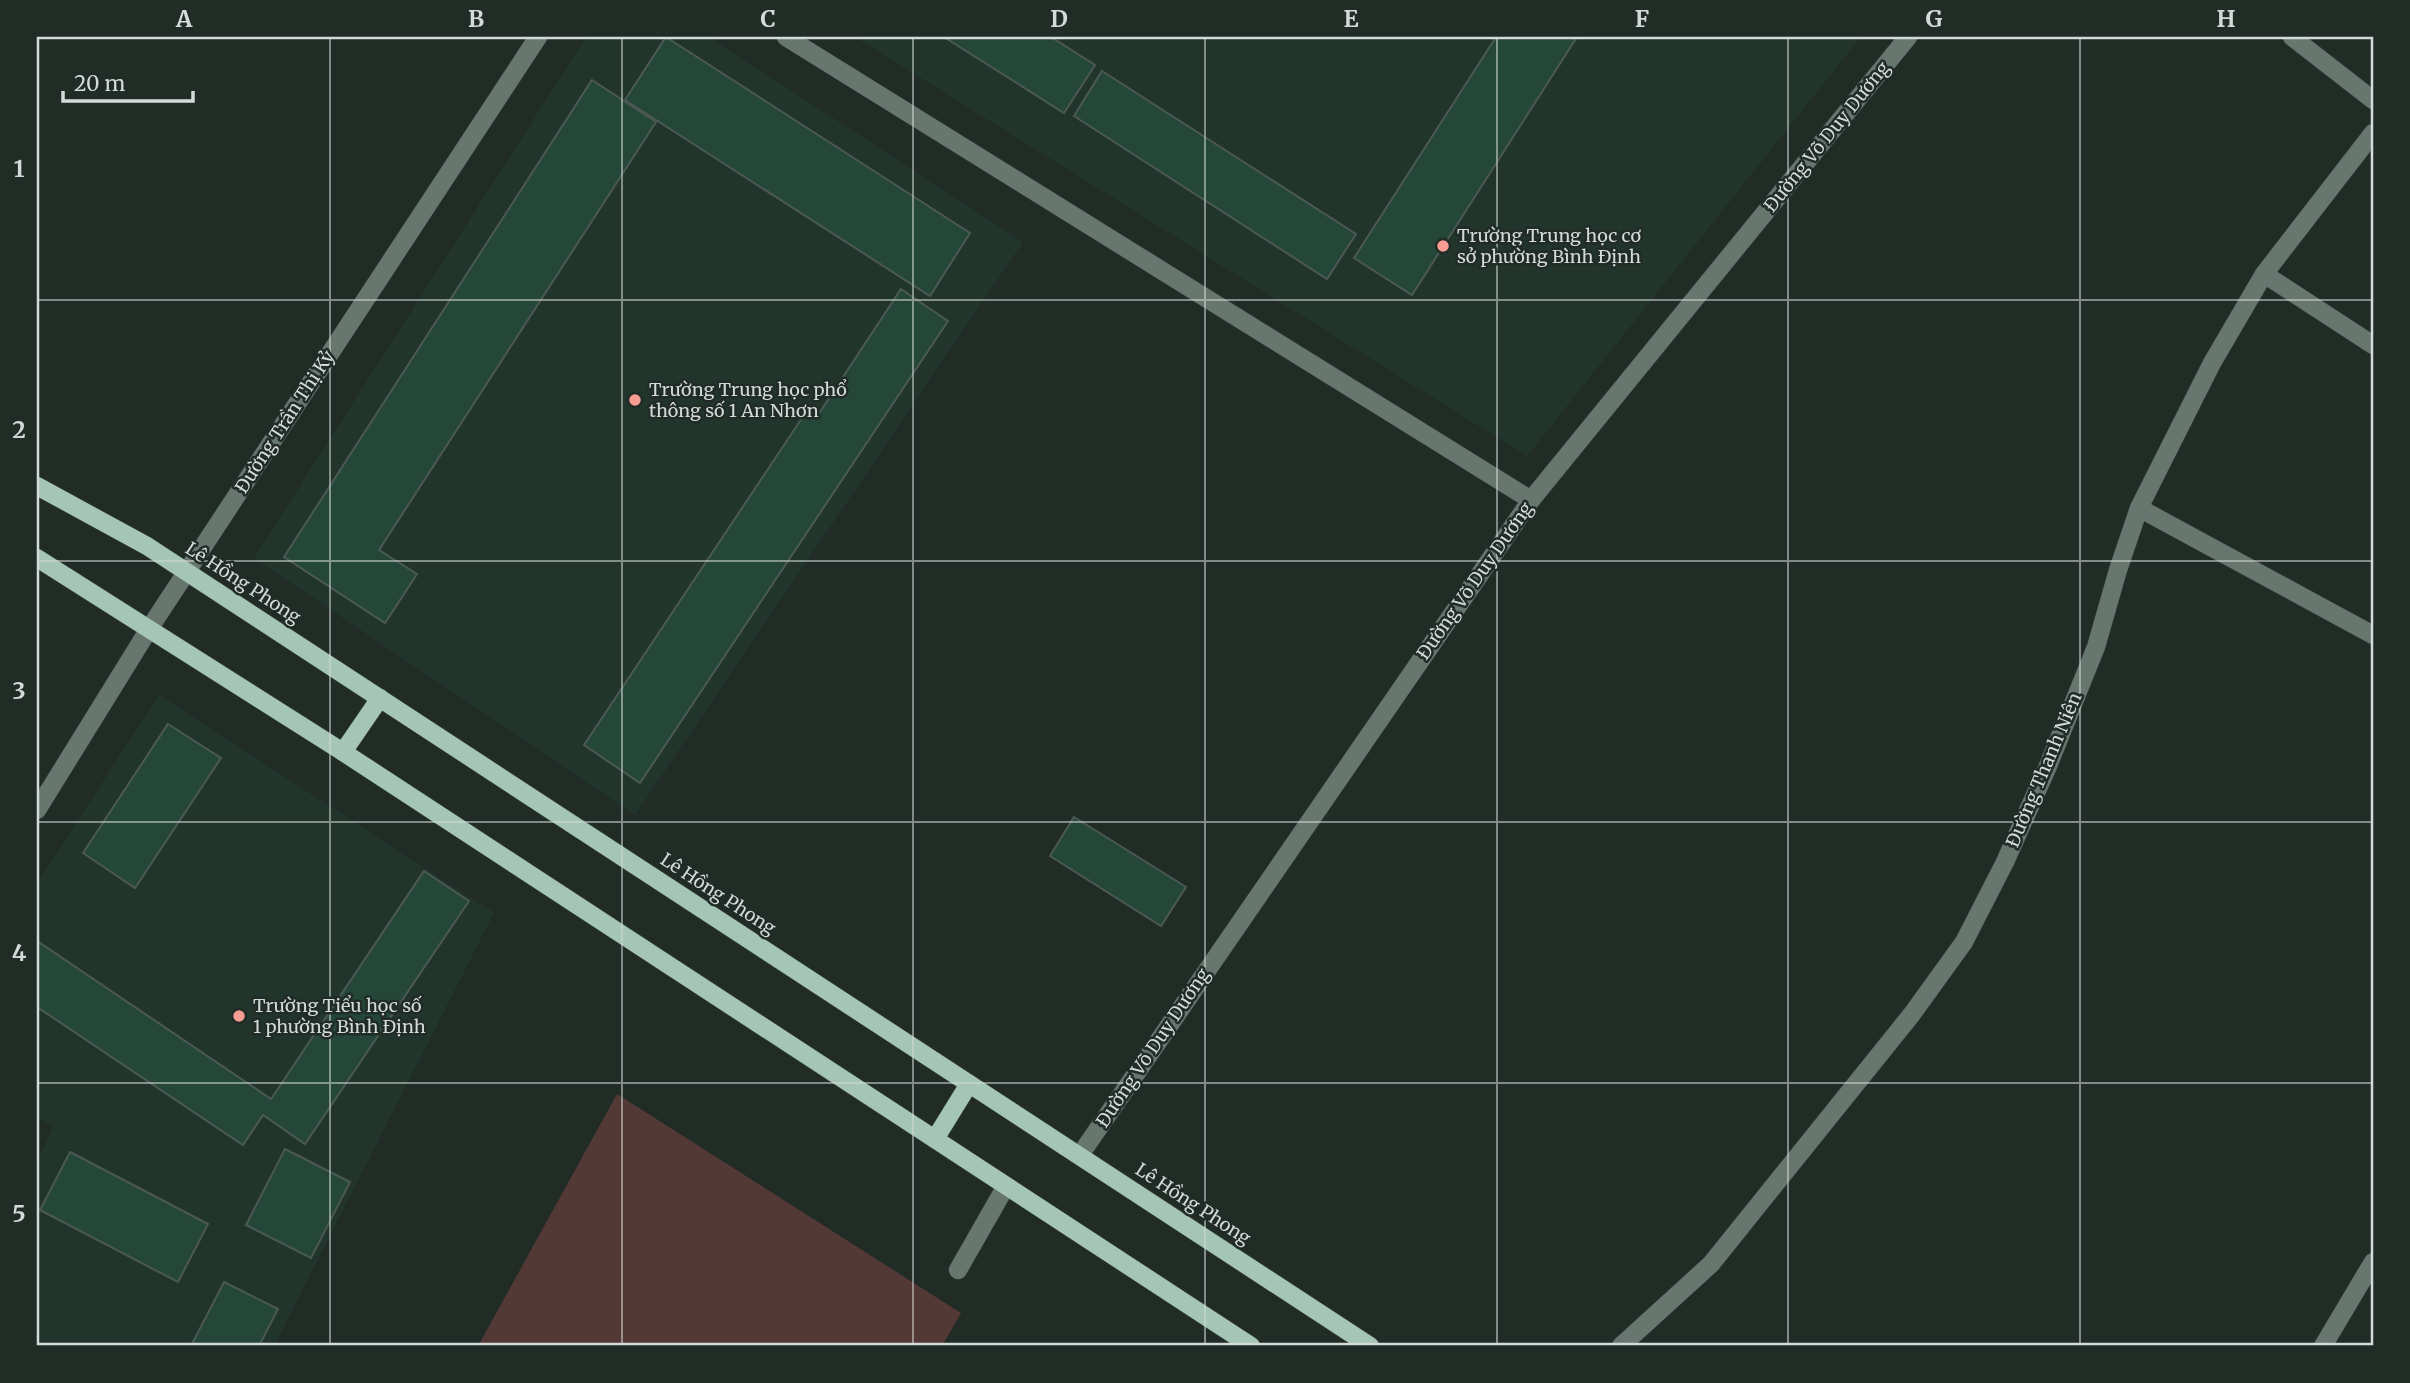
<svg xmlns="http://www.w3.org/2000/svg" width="2410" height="1383" viewBox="0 0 2410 1383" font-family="Merriweather,serif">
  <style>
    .built { fill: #22352d }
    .green { fill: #523936 }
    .building { fill: #25473a; stroke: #4c5953; stroke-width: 2 }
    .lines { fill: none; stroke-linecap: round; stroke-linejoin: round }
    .minor-casing { stroke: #3d4843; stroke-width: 19 }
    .major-casing { stroke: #3d4843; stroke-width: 19 }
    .minor { stroke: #677770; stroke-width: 18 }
    .major { stroke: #a5c5b7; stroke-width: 18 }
    .grid { fill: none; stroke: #d3dad7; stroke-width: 2; stroke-opacity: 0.55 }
    .poi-dot { fill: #f59c93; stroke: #212c27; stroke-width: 2.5 }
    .labels { text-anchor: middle; stroke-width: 5; stroke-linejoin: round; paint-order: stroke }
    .street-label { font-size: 18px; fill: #d3dad7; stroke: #212c27 }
    .poi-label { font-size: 18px; fill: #d3dad7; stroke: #212c27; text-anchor: start }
    .neatline { fill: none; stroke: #d3dad7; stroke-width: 2.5 }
    .grid-label { font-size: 23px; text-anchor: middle; font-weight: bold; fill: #d3dad7 }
  </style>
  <rect width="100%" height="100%" fill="#212c27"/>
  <g class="built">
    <polygon points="586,37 709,37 1023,242 635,815 254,558"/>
    <polygon points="855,37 1861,37 1527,456"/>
    <polygon points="159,695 494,913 274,1346 37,1346 37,1162 53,1127 37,1118 37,883"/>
  </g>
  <polygon class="green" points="617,1094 961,1313 942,1346 478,1346"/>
  <g class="building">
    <polygon points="666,37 970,233 930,296 625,100"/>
    <polygon points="944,37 1051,37 1095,65 1064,113"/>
    <polygon points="1496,37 1577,37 1412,295 1354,258"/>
    <polygon points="1102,71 1356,234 1327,279 1074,116"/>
    <polygon points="592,80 656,122 379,550 417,574 385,623 284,557"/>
    <polygon points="901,289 948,321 640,783 584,745 806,412 816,418"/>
    <polygon points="168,724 221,758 135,888 83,853"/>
    <polygon points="1074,817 1186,887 1161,926 1050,856"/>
    <polygon points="424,871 469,901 305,1144 263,1115 243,1145 37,1007 37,941 271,1099"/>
    <polygon points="285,1149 350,1182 311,1258 246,1225"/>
    <polygon points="70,1152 208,1224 178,1282 40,1210"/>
    <polygon points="224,1282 278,1309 259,1346 191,1346"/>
  </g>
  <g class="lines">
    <g class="minor-casing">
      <g id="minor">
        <polyline points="786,37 1531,500"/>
        <polyline points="2292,37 2373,100"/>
        <polyline points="2264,274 2373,345"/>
        <polyline points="2139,508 2373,635"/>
        <polyline points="37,810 149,629 538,37"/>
        <polyline points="1080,1155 1531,500 1908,37"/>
        <polyline points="958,1270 1006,1186"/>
        <polyline points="1621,1346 1711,1264 1912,1014 1964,942 2005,862 2048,766 2096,647 2118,570 2139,508 2212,363 2264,274 2373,133"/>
        <polyline points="2323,1346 2373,1262"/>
      </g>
    </g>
    <g class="major-casing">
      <g id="major">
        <polyline points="37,486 147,546 1370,1346"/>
        <polyline points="37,558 343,752 1251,1346"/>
        <polyline points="343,752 380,698"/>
        <polyline points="935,1139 969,1084"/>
      </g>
    </g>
    <use href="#minor" class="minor"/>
    <use href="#major" class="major"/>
  </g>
  <path class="grid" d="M330,37V1346M622,37V1346M913,37V1346M1205,37V1346M1497,37V1346M1788,37V1346M2080,37V1346M37,300H2373M37,561H2373M37,822H2373M37,1083H2373"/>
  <g class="poi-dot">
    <circle cx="1443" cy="246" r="7"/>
    <circle cx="635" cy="400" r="7"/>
    <circle cx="239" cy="1016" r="7"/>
  </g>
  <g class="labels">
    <g class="street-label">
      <text transform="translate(1827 137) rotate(-51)" y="6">Đường Võ Duy Dương</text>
      <text transform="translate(285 422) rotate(-57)" y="6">Đường Trần Thị Kỷ</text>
      <text transform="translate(1475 581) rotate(-55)" y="6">Đường Võ Duy Dương</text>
      <text transform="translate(243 583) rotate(33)" y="6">Lê Hồng Phong</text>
      <text transform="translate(2044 770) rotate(-67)" y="6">Đường Thanh Niên</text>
      <text transform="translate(718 894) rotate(33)" y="6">Lê Hồng Phong</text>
      <text transform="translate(1153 1048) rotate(-56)" y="6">Đường Võ Duy Dương</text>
      <text transform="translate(1193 1204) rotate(33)" y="6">Lê Hồng Phong</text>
    </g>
    <g class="poi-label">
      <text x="1457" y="242">Trường Trung học cơ<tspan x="1457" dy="21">sở phường Bình Định</tspan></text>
      <text x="649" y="396">Trường Trung học phổ<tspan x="649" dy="21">thông số 1 An Nhơn</tspan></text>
      <text x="253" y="1012">Trường Tiểu học số<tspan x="253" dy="21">1 phường Bình Định</tspan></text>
    </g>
  </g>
  <rect width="2410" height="1383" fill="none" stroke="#212c27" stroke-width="77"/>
  <path d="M63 91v10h130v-10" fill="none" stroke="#d3dad7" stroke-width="3.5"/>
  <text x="74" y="91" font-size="21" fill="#d3dad7" stroke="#212c27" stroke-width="5" paint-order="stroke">20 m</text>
  <rect x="38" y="38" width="2334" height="1306" class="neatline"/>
  <g class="grid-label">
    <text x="184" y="27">A</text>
    <text x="476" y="27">B</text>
    <text x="768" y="27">C</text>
    <text x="1059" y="27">D</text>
    <text x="1351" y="27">E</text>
    <text x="1642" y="27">F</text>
    <text x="1934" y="27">G</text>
    <text x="2226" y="27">H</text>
    <text x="19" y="177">1</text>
    <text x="19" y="438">2</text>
    <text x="19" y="699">3</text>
    <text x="19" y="961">4</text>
    <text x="19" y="1222">5</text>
  </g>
</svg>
